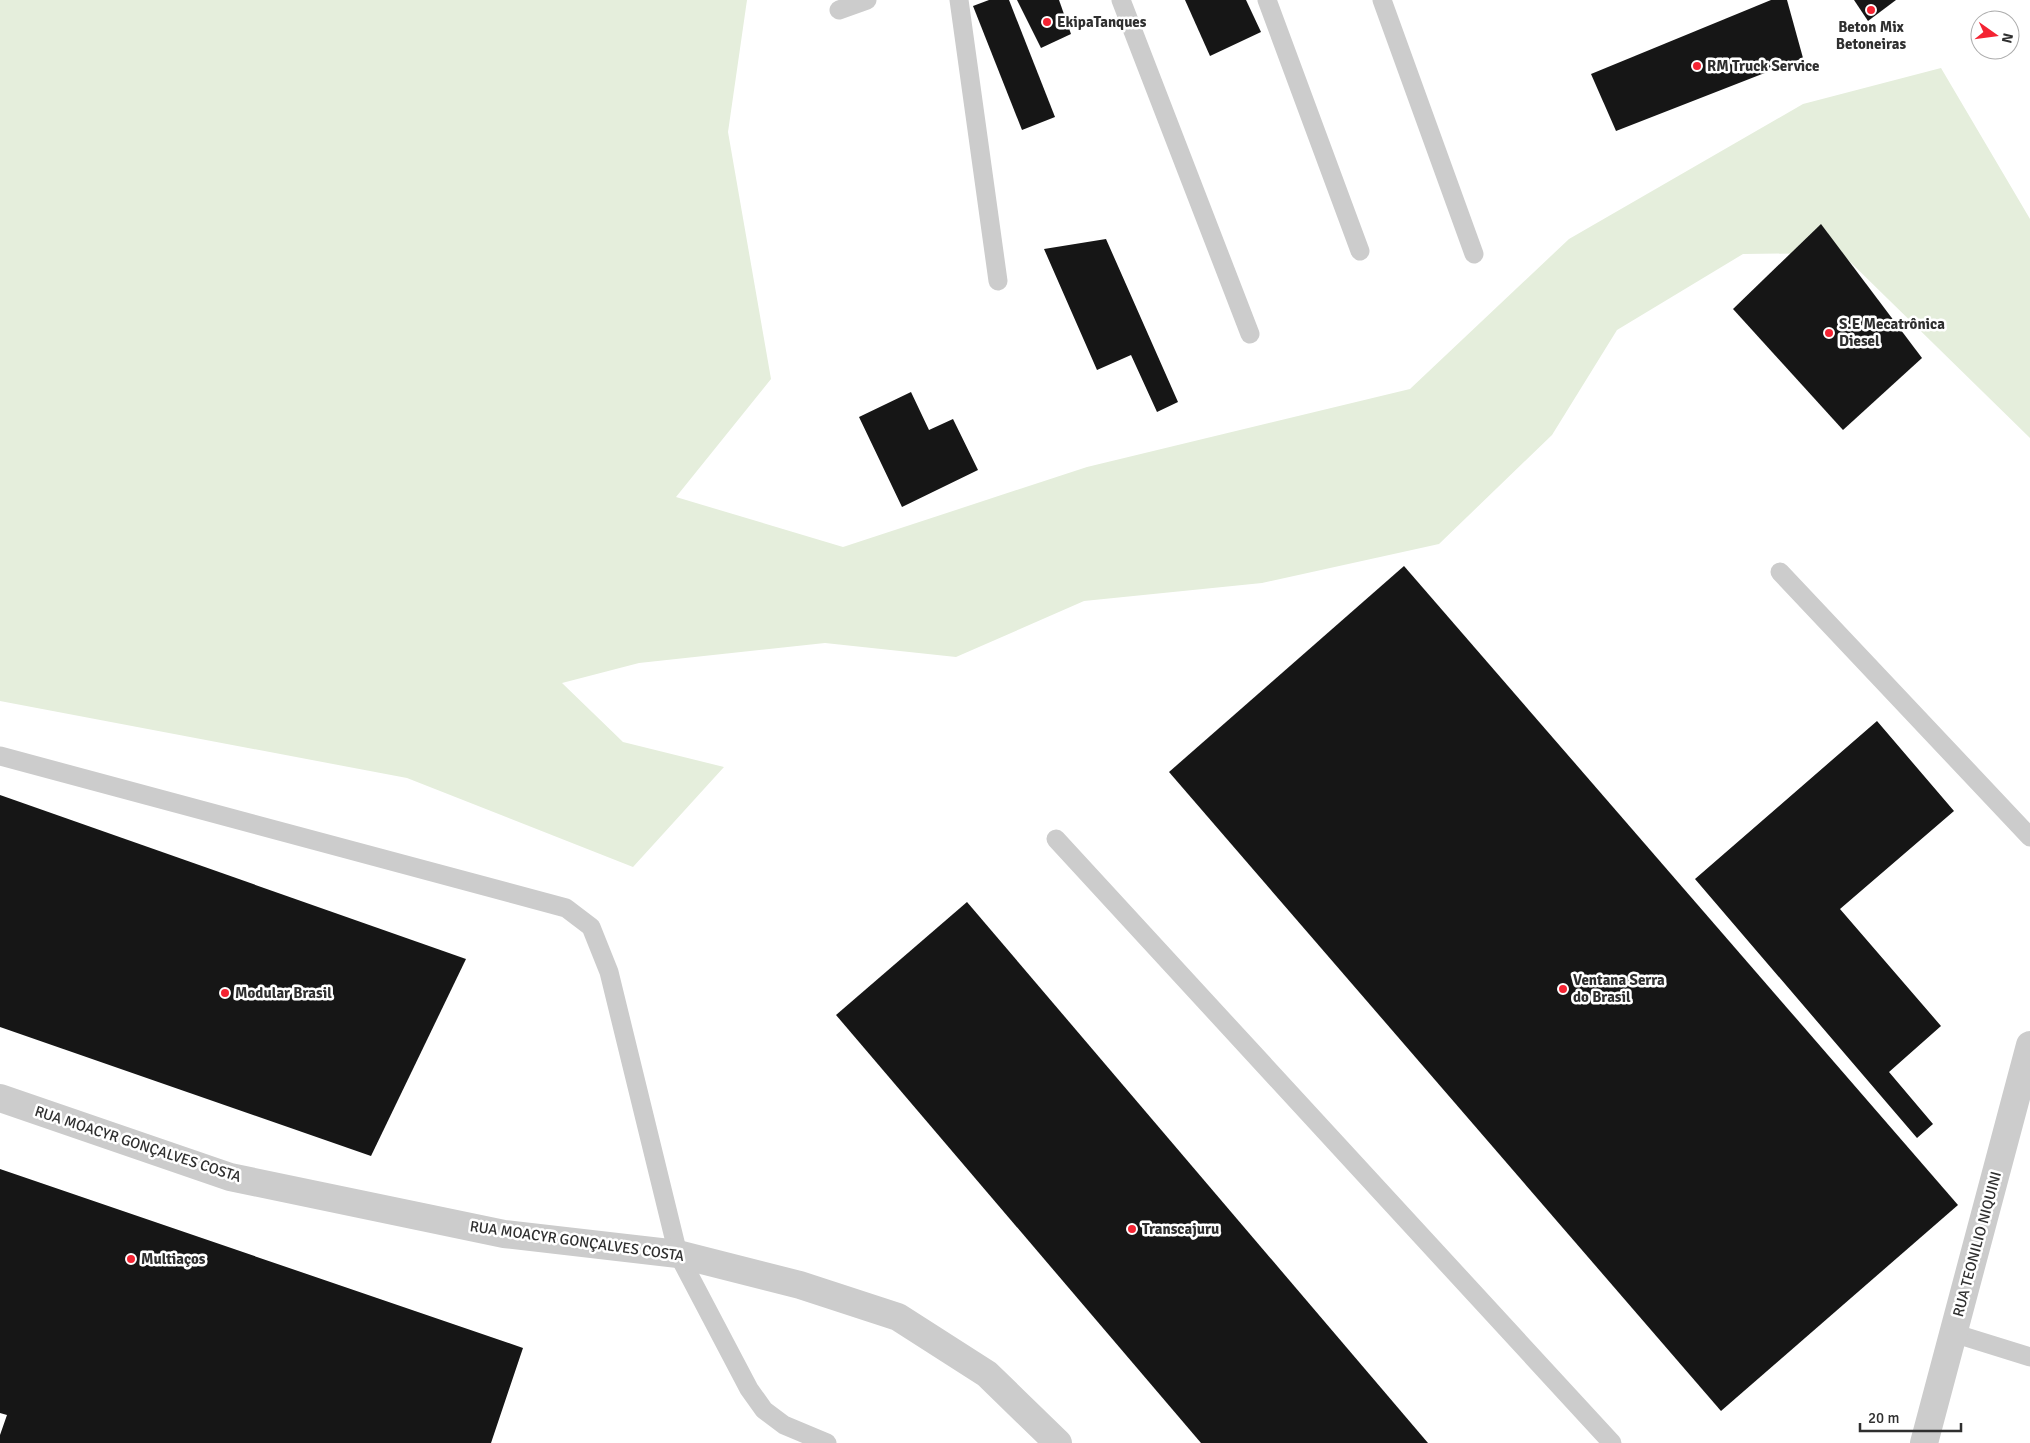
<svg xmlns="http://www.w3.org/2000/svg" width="2030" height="1443" viewBox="0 0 2030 1443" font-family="Signika,sans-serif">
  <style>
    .green { fill: #e5eedc }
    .building { fill: #161616 }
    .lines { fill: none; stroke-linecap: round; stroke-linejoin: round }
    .lane { stroke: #ccc; stroke-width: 19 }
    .street { stroke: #ccc; stroke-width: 28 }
    .poi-dot { fill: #f42332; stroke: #fff; stroke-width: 2 }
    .labels { text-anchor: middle; stroke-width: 5; stroke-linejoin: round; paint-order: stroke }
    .poi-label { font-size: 15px; font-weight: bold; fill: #2f2f2f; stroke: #fff; text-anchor: start }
    .street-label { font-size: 15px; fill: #2f2f2f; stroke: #fff }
  </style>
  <rect width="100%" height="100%" fill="#fff"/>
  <polygon class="green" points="0,0 747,0 728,132 771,379 676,497 843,547 1087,467 1410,389 1569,239 1803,104 1941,68 2030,219 2030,438 1841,253 1743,254 1617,330 1552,435 1439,544 1262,583 1084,601 956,657 825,643 639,663 562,683 623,742 724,767 633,867 407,778 0,701"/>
  <g class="building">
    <polygon points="989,0 1009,0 1055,117 1022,130 973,6"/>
    <polygon points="1017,0 1059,0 1071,34 1041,48"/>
    <polygon points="1185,0 1246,0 1261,32 1210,56"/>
    <polygon points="1771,0 1787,0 1803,58 1616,131 1591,74"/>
    <polygon points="1854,0 1896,0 1868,21"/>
    <polygon points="1821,224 1922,358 1843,430 1733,309"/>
    <polygon points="1106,239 1178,402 1157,412 1131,355 1097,370 1044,249"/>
    <polygon points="911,392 929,430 953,419 978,470 902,507 859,417"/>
    <polygon points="1404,566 1958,1205 1721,1411 1169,772"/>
    <polygon points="1877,721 1954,811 1840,909 1941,1026 1889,1072 1933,1124 1917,1138 1695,879"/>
    <polygon points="0,795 466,959 371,1156 0,1027"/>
    <polygon points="967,902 1428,1443 1201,1443 836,1015"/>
    <polygon points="0,1169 523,1348 491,1443 0,1443 0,1435 7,1415 0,1413"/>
  </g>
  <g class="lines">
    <g class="lane">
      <polyline points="959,0 998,281"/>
      <polyline points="1121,0 1250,334"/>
      <polyline points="1267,0 1360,251"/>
      <polyline points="1382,0 1474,254"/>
      <polyline points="839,10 867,0"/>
      <polyline points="1780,572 2030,837"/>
      <polyline points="0,756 566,908 591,927 609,972 678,1254 749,1389 764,1410 784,1425 827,1443"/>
      <polyline points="1056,839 1612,1443"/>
      <polyline points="1953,1333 2030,1357"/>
    </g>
    <g class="street">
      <polyline points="0,1098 230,1177 504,1234 678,1254 800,1285 898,1317 987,1374 1058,1443"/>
      <polyline points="1924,1443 2030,1045"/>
    </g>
  </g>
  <g class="poi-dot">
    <circle cx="1871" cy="10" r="5"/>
    <circle cx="1047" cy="22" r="5"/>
    <circle cx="1697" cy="66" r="5"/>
    <circle cx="1829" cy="333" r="5"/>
    <circle cx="1563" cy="989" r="5"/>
    <circle cx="225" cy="993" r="5"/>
    <circle cx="1132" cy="1229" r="5"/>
    <circle cx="131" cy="1259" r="5"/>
  </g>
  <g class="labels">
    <g class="poi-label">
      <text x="1057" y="27">EkipaTanques</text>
      <text x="1871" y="32" text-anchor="middle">Beton Mix<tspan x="1871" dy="17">Betoneiras</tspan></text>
      <text x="1707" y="71">RM Truck Service</text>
      <text x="1839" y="329">S.E Mecatrônica<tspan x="1839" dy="17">Diesel</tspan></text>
      <text x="1573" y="985">Ventana Serra<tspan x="1573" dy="17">do Brasil</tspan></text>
      <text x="235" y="998">Modular Brasil</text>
      <text x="1142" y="1234">Transcajuru</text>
      <text x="141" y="1264">Multiaços</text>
    </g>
    <g class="street-label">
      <text transform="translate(138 1144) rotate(18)" y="5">RUA MOACYR GONÇALVES COSTA</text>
      <text transform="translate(577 1241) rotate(8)" y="5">RUA MOACYR GONÇALVES COSTA</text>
      <text transform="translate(1977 1244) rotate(-75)" y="5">RUA TEONILIO NIQUINI</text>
    </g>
  </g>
  <g transform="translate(1995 35) rotate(104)"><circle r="24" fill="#ffffff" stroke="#acacac"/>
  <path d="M0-4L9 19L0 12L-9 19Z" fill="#f42332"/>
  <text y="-8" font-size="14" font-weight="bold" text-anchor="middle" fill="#2f2f2f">N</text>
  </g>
  <path d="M1860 1423v8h101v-8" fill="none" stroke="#2f2f2f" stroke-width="2.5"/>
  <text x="1868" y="1423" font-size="15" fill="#2f2f2f" stroke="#ffffff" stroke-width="4" paint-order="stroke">20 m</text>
</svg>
